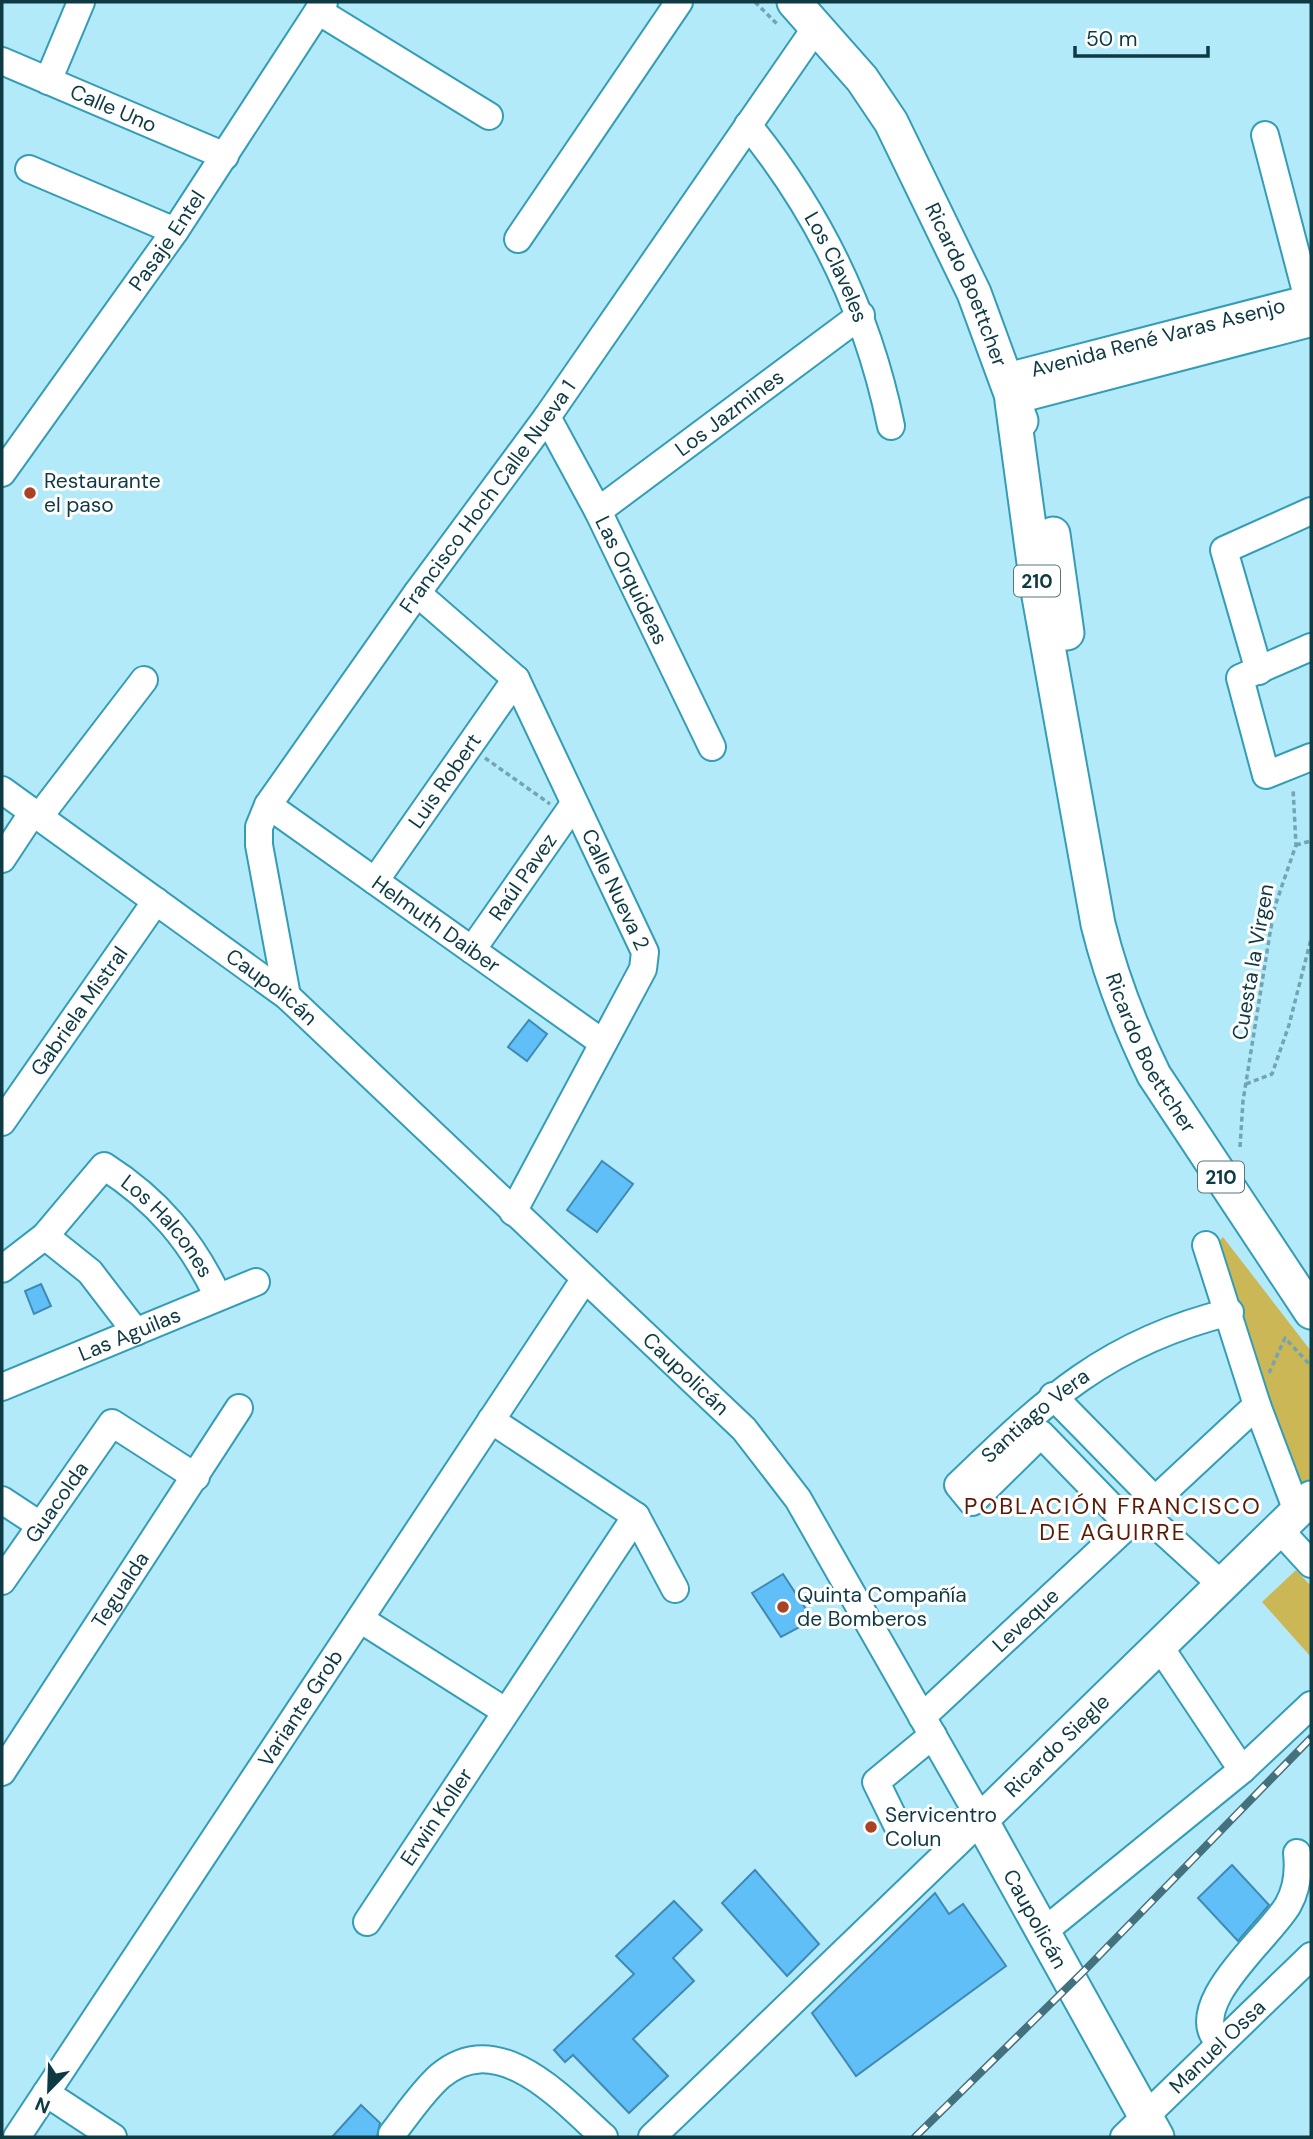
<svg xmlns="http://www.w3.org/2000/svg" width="1313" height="2139" viewBox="0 0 1313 2139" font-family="'DM Sans',sans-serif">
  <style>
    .grass { fill: #ccb757 }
    .building { fill: #60bff7; stroke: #3e8ab5; stroke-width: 2 }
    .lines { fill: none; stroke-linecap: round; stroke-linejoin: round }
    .minor-casing { stroke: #349db5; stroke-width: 30 }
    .major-casing { stroke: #349db5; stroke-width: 37 }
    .path { stroke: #72a4b2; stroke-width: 3.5; stroke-dasharray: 5 3.5; stroke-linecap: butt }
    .minor { stroke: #fff; stroke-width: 26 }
    .major { stroke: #fff; stroke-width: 33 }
    .rail-casing { stroke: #43727e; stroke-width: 8 }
    .rail { stroke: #fff; stroke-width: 5; stroke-dasharray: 16; stroke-linecap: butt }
    .poi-dot { fill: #aa4223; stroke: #fff; stroke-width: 2.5 }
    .labels { text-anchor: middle; stroke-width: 6; stroke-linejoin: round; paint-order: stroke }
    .shield { fill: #fff; stroke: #56757c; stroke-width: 2 }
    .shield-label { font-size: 19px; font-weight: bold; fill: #0e3a44 }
    .street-label { font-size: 21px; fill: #0e3a44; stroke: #fff }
    .poi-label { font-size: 21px; fill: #0e3a44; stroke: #fff; text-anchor: start }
    .neighbourhood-label { font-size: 23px; letter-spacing: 2px; fill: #5c1b06; stroke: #fff }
  </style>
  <rect width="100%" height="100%" fill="#b3eafa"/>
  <g class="grass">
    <polygon points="1223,1237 1311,1351 1311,1488 1300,1498 1214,1246"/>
    <polygon points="1296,1570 1311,1586 1311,1657 1262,1602"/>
  </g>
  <g class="building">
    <polygon points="529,1020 547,1034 527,1061 508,1047"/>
    <polygon points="602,1161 633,1184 597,1232 567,1210"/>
    <polygon points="41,1284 51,1306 34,1314 25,1291"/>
    <polygon points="783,1574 813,1620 781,1637 752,1593"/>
    <polygon points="1232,1865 1269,1905 1238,1941 1198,1898"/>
    <polygon points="755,1870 819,1944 787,1976 722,1903"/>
    <polygon points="935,1893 949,1914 963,1904 1006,1966 856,2076 812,2013"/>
    <polygon points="674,1901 702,1930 673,1958 694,1981 633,2039 668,2076 629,2113 573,2055 565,2062 554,2050 634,1974 616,1956"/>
    <polygon points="361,2105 380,2123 377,2137 332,2137"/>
  </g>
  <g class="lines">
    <g class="minor-casing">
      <g id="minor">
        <polyline points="318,11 489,116"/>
        <path id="s1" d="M2,61L225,156"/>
        <polyline points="48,81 81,2"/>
        <path id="s2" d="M748,125C821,215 868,313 891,426"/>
        <polyline points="1265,135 1311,311"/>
        <polyline points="29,169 175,231"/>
        <polyline points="518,239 679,2"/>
        <path id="s3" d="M1005,377L1311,298"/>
        <polyline points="1012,401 1311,323"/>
        <path id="s4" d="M547,417L598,511L712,747"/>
        <path id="s5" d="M2,473L175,231L324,2"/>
        <path id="s6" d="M598,511L861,315"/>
        <path id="s7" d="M417,593L516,679L645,952L643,969L513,1212"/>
        <polyline points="1311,647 1240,678 1266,775 1311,757"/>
        <polyline points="1259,671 1224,550 1311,511"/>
        <path id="s8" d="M2,790L287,996L744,1429L798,1499L981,1820"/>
        <path id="s9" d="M268,805L603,1043"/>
        <polyline points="39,817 144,680"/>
        <polyline points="2,859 33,812"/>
        <path id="s10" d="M375,881L516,679"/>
        <path id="s11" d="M472,950L574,804"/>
        <path id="s12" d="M287,996L259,845V827L268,805L417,593L547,417L817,26"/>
        <path id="s13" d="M2,1122L156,901"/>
        <polyline points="45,1236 90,1272 136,1332"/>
        <polyline points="1206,1245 1257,1405 1297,1511"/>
        <path id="s14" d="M2,1269L45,1236L104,1166C157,1200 192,1241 218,1297"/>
        <path id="s15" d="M2,1387L256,1282"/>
        <polyline points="1053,1396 1155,1500"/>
        <polyline points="491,1420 636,1516 675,1589"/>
        <polyline points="2,1500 40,1525"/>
        <polyline points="1142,1512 1223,1586"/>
        <path id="s16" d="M1128,1524L1041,1434L972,1502L958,1485C1046,1400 1107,1342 1230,1312"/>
        <polyline points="1279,1529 1311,1564"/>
        <path id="s17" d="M2,1581L112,1423L196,1477"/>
        <polyline points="360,1619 505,1711"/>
        <polyline points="1160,1647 1242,1770"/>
        <path id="s18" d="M922,1717L1257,1405"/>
        <polyline points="933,1735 876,1782 900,1831 981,1820"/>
        <path id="s19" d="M2,1772L239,1408"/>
        <path id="s20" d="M367,1922L636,1516"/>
        <polyline points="1043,1932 1242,1770 1311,1705"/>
        <path d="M1220,2043C1181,2007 1270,1937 1288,1905C1297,1889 1299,1871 1297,1853"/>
        <polyline points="46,2093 113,2137"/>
        <path d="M392,2134C407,2115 422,2092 440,2076C499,2026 564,2101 604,2137"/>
        <path id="s21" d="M17,2137L584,1280"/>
        <polyline points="652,2137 981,1820"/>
        <path id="s22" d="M1124,2137L1311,1956"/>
      </g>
    </g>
    <g class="major-casing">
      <g id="major">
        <path id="s23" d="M794,2L862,79L891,122L974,293L1021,421"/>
        <path id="s24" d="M1012,401L1037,585L1098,924C1111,977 1130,1026 1154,1075L1311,1312"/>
        <polyline points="1053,534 1067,633"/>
        <path id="s25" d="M1157,2137L981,1820L1311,1498"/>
      </g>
    </g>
    <g class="path">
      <polyline points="755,2 778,25"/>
      <polyline points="485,758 550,804"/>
      <polyline points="1296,845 1311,841"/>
      <polyline points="1246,1084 1272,1074 1289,1025 1311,939"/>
      <polyline points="1240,1147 1243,1101 1270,933 1275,906 1296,845 1293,788"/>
      <polyline points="1269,1373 1285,1338 1311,1366"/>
    </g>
    <use href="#minor" class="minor"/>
    <use href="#major" class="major"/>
    <g class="rail-casing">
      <polyline id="rail" points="915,2137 1085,1970 1311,1738"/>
    </g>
    <use href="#rail" class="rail"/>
  </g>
  <g class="poi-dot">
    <circle cx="30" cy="493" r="7"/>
    <circle cx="783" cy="1607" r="7"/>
    <circle cx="871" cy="1827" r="7"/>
  </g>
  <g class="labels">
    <g class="shield">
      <rect x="1014" y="565.5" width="46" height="31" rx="5"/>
      <rect x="1198" y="1161.5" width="46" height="31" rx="5"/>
    </g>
    <g class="shield-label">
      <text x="1037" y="588">210</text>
      <text x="1221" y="1184">210</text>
    </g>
    <g class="street-label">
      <text dy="7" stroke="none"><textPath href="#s1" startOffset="121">Calle Uno</textPath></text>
      <text dy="7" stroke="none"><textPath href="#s5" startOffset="285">Pasaje Entel</textPath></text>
      <text dy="7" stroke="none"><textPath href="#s2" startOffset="168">Los Claveles</textPath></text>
      <text dy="7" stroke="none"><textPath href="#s23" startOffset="334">Ricardo Boettcher</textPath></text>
      <text dy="7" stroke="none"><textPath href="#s3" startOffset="158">Avenida René Varas Asenjo</textPath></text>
      <text dy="7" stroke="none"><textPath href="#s6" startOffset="164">Los Jazmines</textPath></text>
      <text dy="7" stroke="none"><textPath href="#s12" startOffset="574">Francisco Hoch Calle Nueva 1</textPath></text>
      <text dy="7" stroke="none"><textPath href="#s4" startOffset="184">Las Orquideas</textPath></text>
      <text dy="7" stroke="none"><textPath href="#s10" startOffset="122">Luis Robert</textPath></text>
      <text dy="7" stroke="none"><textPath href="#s11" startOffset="89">Raúl Pavez</textPath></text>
      <text dy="7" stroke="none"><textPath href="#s7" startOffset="364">Calle Nueva 2</textPath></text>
      <text dy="7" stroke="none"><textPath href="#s9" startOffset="206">Helmuth Daiber</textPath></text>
      <text transform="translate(1253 962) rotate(-80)" y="7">Cuesta la Virgen</text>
      <text dy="7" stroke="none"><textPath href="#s8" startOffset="334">Caupolicán</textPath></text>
      <text dy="7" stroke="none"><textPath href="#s13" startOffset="135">Gabriela Mistral</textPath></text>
      <text dy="7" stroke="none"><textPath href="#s24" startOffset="670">Ricardo Boettcher</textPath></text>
      <text dy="7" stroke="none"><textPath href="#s14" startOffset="234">Los Halcones</textPath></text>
      <text dy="7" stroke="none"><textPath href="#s15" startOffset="138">Las Aguilas</textPath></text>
      <text dy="7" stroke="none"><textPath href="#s8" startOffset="901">Caupolicán</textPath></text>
      <text dy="7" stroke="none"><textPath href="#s16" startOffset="348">Santiago Vera</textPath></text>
      <text dy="7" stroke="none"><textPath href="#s17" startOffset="96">Guacolda</textPath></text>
      <text dy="7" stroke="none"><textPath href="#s19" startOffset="217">Tegualda</textPath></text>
      <text dy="7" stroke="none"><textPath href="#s18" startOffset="142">Leveque</textPath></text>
      <text dy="7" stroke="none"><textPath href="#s21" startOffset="514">Variante Grob</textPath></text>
      <text dy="7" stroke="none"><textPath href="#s25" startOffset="469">Ricardo Siegle</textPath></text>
      <text dy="7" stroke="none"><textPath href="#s20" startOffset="126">Erwin Koller</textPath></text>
      <text transform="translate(1035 1919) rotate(61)" y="7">Caupolicán</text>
      <text dy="7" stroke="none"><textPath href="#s22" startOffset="130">Manuel Ossa</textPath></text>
    </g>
    <g class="poi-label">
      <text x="44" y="488">Restaurante<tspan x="44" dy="24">el paso</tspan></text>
      <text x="797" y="1602">Quinta Compañía<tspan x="797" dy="24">de Bomberos</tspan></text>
      <text x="885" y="1822">Servicentro<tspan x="885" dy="24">Colun</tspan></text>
    </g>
    <g class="neighbourhood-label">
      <text x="1113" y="1514">POBLACIÓN FRANCISCO<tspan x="1113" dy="26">DE AGUIRRE</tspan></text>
    </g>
  </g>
  <rect width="1313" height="2139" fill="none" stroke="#0e3a44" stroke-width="7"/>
  <g transform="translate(49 2090) rotate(203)" stroke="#ffffff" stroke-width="5" paint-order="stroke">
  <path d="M0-5L12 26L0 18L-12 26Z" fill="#0e3a44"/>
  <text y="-10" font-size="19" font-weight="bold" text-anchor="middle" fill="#0e3a44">N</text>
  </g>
  <path d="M1075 46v10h133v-10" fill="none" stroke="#0e3a44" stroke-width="3.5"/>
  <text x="1086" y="46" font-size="21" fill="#0e3a44" stroke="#ffffff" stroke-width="5" paint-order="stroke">50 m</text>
</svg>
